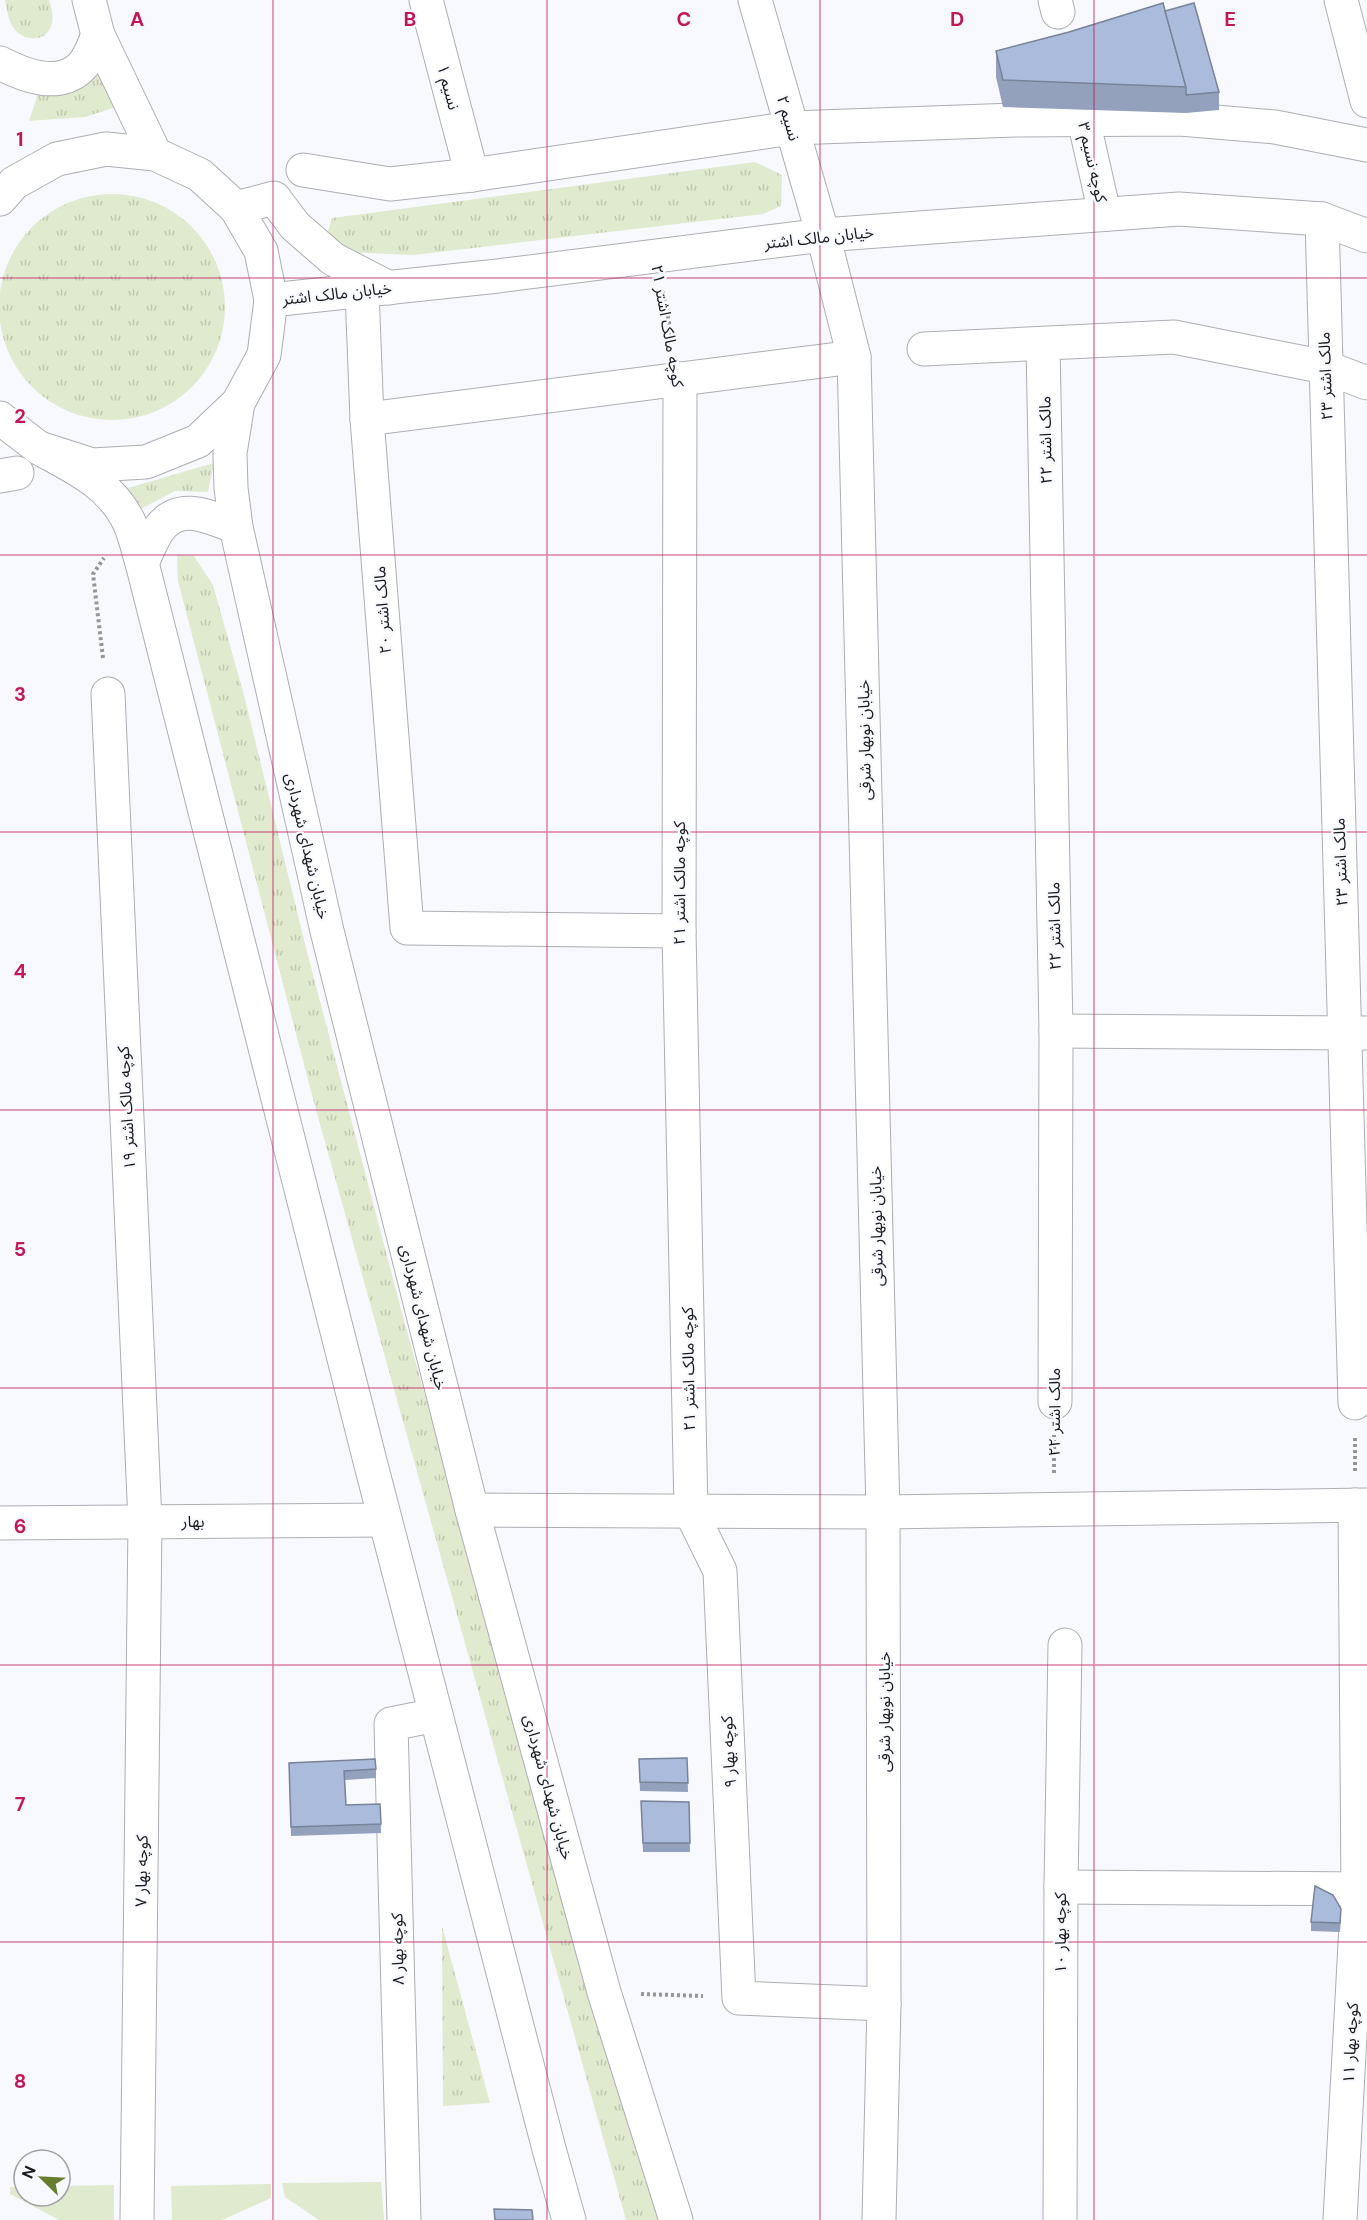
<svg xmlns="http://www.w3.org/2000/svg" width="1367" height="2220" viewBox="0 0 1367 2220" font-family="'DM Sans','Noto Sans Arabic',sans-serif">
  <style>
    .grass { fill: url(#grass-tufts) }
    .park { fill: #e0eace }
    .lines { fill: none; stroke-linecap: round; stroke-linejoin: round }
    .pedestrian-casing { stroke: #acaeb3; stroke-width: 34 }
    .minor-casing { stroke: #acaeb3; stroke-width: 35 }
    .tertiary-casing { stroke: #acaeb3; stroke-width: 35 }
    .secondary-casing { stroke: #acaeb3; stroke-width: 35 }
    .path { stroke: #95969b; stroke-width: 4; stroke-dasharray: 3 3; stroke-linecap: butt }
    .pedestrian { stroke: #fff; stroke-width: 32 }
    .minor { stroke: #fff; stroke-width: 33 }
    .tertiary { stroke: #fff; stroke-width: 33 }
    .secondary { stroke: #fff; stroke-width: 33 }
    .wall { fill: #93a1bc }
    .building { fill: #abbbdb; stroke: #788399; stroke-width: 1.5 }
    .grid { fill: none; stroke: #c2185b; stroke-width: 1.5; stroke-opacity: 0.55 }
    .labels { text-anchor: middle; stroke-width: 4.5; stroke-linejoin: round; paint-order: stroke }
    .street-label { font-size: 16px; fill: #1a1b1d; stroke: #f7f9ff }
    .grid-label { font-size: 20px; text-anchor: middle; font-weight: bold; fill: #c2185b; stroke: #f7f9ff; stroke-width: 4.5; stroke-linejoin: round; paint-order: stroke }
  </style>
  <defs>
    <pattern id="grass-tufts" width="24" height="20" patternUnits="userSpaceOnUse" patternTransform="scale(1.5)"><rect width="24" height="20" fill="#e0eace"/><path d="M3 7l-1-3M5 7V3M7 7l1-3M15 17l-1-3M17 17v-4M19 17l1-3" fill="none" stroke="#c0c8b0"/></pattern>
  </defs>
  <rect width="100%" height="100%" fill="#f7f9ff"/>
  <g class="grass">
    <path d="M5,0H49C51,7 54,16 52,23C48,43 23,43 13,27C8,20 7,8 5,0Z"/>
    <polygon points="101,70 125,104 85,117 29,121 39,90"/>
    <polygon points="755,162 782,175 781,206 763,214 413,255 345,252 326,238 332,218"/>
    <circle cx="112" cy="307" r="113"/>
    <polygon points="214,463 208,492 175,491 139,510 128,488"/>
    <polygon points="177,555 194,556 213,585 244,695 306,948 406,1328 658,2220 626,2220 313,1099 178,581"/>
    <polygon points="442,1926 490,2103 443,2106"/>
  </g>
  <g class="park">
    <polygon points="381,2182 384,2220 319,2220 285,2197 282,2183"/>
    <polygon points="271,2184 271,2198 222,2220 172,2220 171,2186"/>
    <polygon points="114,2185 114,2220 59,2220 10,2194 10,2187 24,2187 24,2196 60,2196 60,2186"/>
  </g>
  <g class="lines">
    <g class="pedestrian-casing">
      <polyline id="pedestrian" points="1081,109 1105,215"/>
    </g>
    <g class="minor-casing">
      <g id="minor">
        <polyline points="426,0 472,175"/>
        <polyline points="755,0 823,235 854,357 883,1512 884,2004 879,2220"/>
        <polyline points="1055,0 1058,12"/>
        <polyline points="1341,0 1367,101"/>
        <polyline points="303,170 390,184 472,175 792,128 1015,120 1180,119 1275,127 1367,145"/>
        <polyline points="1322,219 1355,1403"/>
        <polyline points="362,291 367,419 407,928 679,931"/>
        <polyline points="1043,344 1056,1031 1055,1402"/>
        <polyline points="924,349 1174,337 1325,367 1367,383"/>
        <polyline points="680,379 679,931 691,1512 720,1571 739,1998 884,2004"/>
        <polyline points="367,419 854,357"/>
        <polyline points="0,476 17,473"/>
        <polyline points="108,694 145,1521 137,2220"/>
        <polyline points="1056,1031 1366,1033"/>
        <polyline points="472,1510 883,1512 1367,1505"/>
        <polyline points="0,1523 385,1520"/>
        <polyline points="1061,1887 1367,1889"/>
        <polyline points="404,2220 391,1724 436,1715"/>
        <polyline points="1060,2220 1061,1887 1065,1645"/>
        <polyline points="1340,2220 1358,1889 1355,1505"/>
      </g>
    </g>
    <g class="tertiary-casing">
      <g id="tertiary">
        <polyline points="236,208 274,198 295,226 333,259 389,288"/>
        <polyline points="271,300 498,276 823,235 1179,209 1322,219 1367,236"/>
      </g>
    </g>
    <g class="secondary-casing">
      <g id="secondary">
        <polyline points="89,0 98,35 155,154"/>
        <path d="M0,63C23,75 57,89 80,68C89,60 93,47 98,35"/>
        <polyline points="0,199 14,183 57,159 106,149 155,154 200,175 236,208 261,251 271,300 264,355 238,403 198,441 146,462 92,465 39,448 0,418"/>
        <polyline points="238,403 230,453 231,488 236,527 327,931 472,1510 604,1992 676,2220"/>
        <path d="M39,448C75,468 110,483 129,522C135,535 138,550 142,563L371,1465L549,2149L569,2220"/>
        <path d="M142,563C147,552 152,539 159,529C180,501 209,517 236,527"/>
      </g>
    </g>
    <g class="path">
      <polyline points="663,292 673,343"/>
      <polyline points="103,658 93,574 104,558"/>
      <polyline points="1355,1471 1355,1436"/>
      <polyline points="1054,1473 1054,1435"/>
      <polyline points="641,1994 703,1996"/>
    </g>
    <use href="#pedestrian" class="pedestrian"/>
    <use href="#minor" class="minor"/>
    <use href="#tertiary" class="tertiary"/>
    <use href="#secondary" class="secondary"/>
  </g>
  <g class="wall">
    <polygon points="1165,11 1219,92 1219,110 1186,113 1003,107 996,77 996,51"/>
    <polygon points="687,1758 688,1792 640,1791 639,1759"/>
    <polygon points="376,1769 376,1778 345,1780 346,1805 381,1824 381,1833 291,1836 289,1772"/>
    <polygon points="689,1802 690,1852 643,1852 641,1810"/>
    <polygon points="1341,1918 1340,1932 1311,1931 1311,1922"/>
  </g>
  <g class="building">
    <polygon points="1163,3 1186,87 1003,80 996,51 1069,32"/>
    <polygon points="1194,3 1219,92 1186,95 1186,87 1165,11"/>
    <polygon points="687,1758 688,1783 640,1782 639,1759"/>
    <polygon points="375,1759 376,1769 344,1771 346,1805 380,1804 381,1824 291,1827 289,1763"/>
    <polygon points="641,1801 689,1802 690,1843 643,1843"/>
    <polygon points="1315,1886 1333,1895 1341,1909 1340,1923 1311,1922"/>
    <polygon points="494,2209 532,2210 533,2220 495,2220"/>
  </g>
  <path class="grid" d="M273,0V2220M547,0V2220M820,0V2220M1094,0V2220M0,278H1367M0,555H1367M0,832H1367M0,1110H1367M0,1388H1367M0,1665H1367M0,1942H1367"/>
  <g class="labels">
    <g class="street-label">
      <text transform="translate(449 87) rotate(75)" y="6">نسیم ۱</text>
      <text transform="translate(789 118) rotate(74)" y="6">نسیم ۲</text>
      <text transform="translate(1093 162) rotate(77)" y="6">کوچه نسیم ۳</text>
      <text transform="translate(819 237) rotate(-6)" y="6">خیابان مالک اشتر</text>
      <text transform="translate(337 293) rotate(-6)" y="6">خیابان مالک اشتر</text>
      <text transform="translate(668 326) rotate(80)" y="6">کوچه مالک اشتر ۲۱</text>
      <text transform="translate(1325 376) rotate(-92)" y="6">مالک اشتر ۲۳</text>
      <text transform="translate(1045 440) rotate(-91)" y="6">مالک اشتر ۲۲</text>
      <text transform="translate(382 610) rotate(-94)" y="6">مالک اشتر ۲۰</text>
      <text transform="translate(864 740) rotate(-91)" y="6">خیابان نوبهار شرقی</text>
      <text transform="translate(308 846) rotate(77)" y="6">خیابان شهدای شهرداری</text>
      <text transform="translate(1340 862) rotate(-92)" y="6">مالک اشتر ۲۳</text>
      <text transform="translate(679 883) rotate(-90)" y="6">کوچه مالک اشتر ۲۱</text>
      <text transform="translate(1054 926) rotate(-91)" y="6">مالک اشتر ۲۲</text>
      <text transform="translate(126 1108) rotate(-93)" y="6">کوچه مالک اشتر ۱۹</text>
      <text transform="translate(876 1226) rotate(-91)" y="6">خیابان نوبهار شرقی</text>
      <text transform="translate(424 1317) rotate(76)" y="6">خیابان شهدای شهرداری</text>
      <text transform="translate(688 1369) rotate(-91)" y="6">کوچه مالک اشتر ۲۱</text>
      <text transform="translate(1054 1412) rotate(-90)" y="6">مالک اشتر ۲۲</text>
      <text x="193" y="1527">بهار</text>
      <text transform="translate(884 1712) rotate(-90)" y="6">خیابان نوبهار شرقی</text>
      <text transform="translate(728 1752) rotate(-93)" y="6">کوچه بهار ۹</text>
      <text transform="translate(549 1787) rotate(75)" y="6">خیابان شهدای شهرداری</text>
      <text transform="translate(141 1871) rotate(-89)" y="6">کوچه بهار ۷</text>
      <text transform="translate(1060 1933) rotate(-90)" y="6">کوچه بهار ۱۰</text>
      <text transform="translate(397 1949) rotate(-91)" y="6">کوچه بهار ۸</text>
      <text transform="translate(1350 2043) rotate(-87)" y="6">کوچه بهار ۱۱</text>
    </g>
  </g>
  <g class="grid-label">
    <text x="137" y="26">A</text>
    <text x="410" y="26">B</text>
    <text x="684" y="26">C</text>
    <text x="957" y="26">D</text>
    <text x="1230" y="26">E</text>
    <text x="20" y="146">1</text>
    <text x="20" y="423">2</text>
    <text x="20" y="701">3</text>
    <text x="20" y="978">4</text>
    <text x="20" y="1256">5</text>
    <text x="20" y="1533">6</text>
    <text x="20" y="1811">7</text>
    <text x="20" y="2088">8</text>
  </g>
  <g transform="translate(42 2178) rotate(294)"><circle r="28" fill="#f7f9ff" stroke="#9fa0a5" stroke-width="1.5"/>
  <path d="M0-4.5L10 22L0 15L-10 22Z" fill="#677e2f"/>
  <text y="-9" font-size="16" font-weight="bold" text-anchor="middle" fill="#1a1b1d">N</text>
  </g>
</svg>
